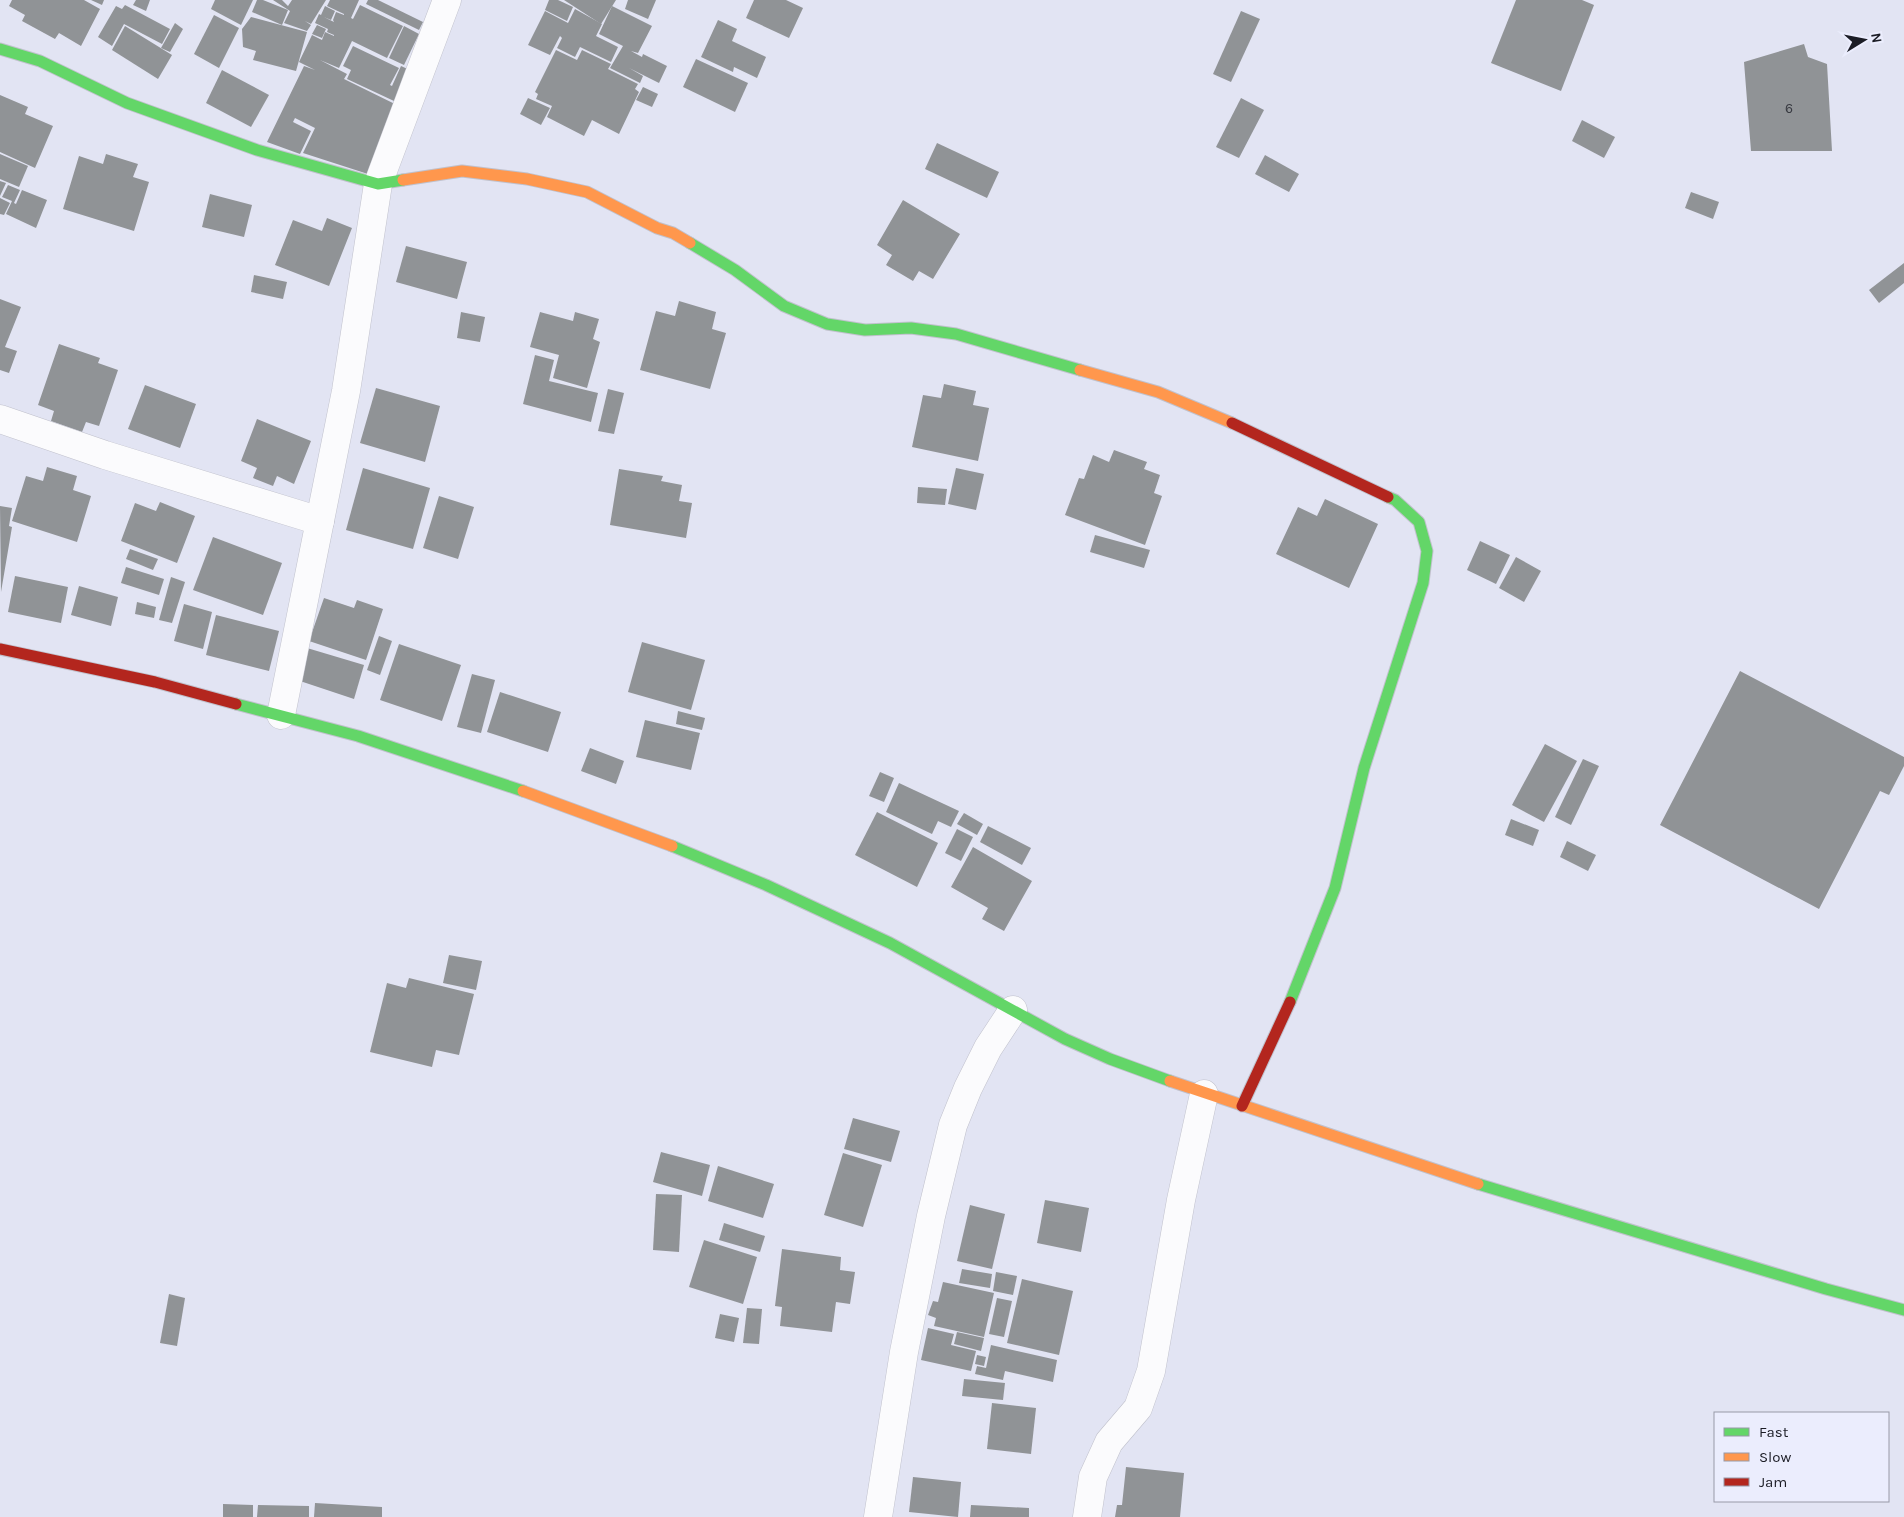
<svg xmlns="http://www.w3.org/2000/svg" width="1904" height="1517" viewBox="0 0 1904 1517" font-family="Karla,sans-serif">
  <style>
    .building { fill: #909396 }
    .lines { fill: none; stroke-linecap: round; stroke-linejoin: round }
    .street-casing { stroke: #c0c1cc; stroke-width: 29 }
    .fast-casing { stroke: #c0c1cc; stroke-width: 13 }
    .slow-casing { stroke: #c0c1cc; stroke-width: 13 }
    .jam-casing { stroke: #c0c1cc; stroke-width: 13 }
    .street { stroke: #fbfbfd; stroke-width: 28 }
    .fast { stroke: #63d668; stroke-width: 11 }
    .slow { stroke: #ff974d; stroke-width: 11 }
    .jam { stroke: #b3261e; stroke-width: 11 }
    .labels { text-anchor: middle; stroke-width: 5; stroke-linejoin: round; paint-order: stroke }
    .number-label { font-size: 14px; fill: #383a41 }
  </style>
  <rect width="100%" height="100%" fill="#e2e4f3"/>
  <g class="building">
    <polygon points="12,0 84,0 100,9 81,46 59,33 55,39 22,21 25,15 9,6"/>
    <polygon points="91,0 104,0 102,5"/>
    <polygon points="136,0 150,0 146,11 133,5"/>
    <polygon points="215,0 253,0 241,25 211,9"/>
    <polygon points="257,0 263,0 288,10 282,25 252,12"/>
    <polygon points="273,0 282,0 288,6 292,0 326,0 311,24 305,21 311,25 307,31 284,23 290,11"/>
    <polygon points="330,0 359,0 351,18 353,19 360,5 403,26 387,58 352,41 339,68 320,60 347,74 344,79 403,108 371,175 303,153 315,128 295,118 293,122 311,131 300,154 267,142 304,66 315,70 299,62 312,35 322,40 325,32 334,36 334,35 327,32 328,29 315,23 319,14 321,15 325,6 335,11 331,20 324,17 334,22 333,20 336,12 344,15 344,14 327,6"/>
    <polygon points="368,0 378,0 423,22 419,30 366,4"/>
    <polygon points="549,0 558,0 573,7 567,21 545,10"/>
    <polygon points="564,0 616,0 601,24"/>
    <polygon points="628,0 656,0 648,19 625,9"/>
    <polygon points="754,0 786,0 803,8 789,38 746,18"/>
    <polygon points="1516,0 1582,0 1594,5 1561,91 1491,63"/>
    <polygon points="125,5 170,29 162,44 124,24 112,46 98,37 116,6 122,9"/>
    <polygon points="612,6 652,26 638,53 631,51 642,57 643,54 667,66 659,83 629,68 643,76 640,83 610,68 623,46 599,34"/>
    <polygon points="575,9 602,24 596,36 618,47 611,62 580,47 575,57 557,48 562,38 560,36 550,55 528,45 545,11 568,23"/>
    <polygon points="1241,11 1260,19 1231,82 1213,74"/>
    <polygon points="214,15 239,28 219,68 194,54"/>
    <polygon points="251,17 307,32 296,71 253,60 256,51 243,47 242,29"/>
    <polygon points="718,20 737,29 732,41 766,57 757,78 734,67 733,72 701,57"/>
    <polygon points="175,23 183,29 170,52 161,48"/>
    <polygon points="317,25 326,29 322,38 312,34"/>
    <polygon points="125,26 172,55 158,79 112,50"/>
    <polygon points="404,26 419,34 404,65 389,58"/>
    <polygon points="1804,44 1808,57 1827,64 1832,151 1751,151 1744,62"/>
    <polygon points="353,46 399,68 390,85 392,86 401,66 412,71 400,89 394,101 347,79 351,70 343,66"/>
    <polygon points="556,50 577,60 582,50 611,64 608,69 638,84 635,89 639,92 619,134 592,120 584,136 547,117 552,106 536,99 538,94 535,92"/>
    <polygon points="696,59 748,83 735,112 683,87"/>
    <polygon points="222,70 269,95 251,127 206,103"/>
    <polygon points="643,87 658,94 652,107 636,100"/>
    <polygon points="0,95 28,107 25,114 53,126 35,168 0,152"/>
    <polygon points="528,98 550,108 541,125 520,114"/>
    <polygon points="1241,98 1264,110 1239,158 1216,147"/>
    <polygon points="1582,120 1615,137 1604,158 1572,141"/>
    <polygon points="937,143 999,172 987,198 925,169"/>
    <polygon points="0,154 28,166 19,187 0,179"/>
    <polygon points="106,154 138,164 133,177 149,182 134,231 63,209 79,156 103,164"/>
    <polygon points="1265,155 1299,174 1289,192 1255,174"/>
    <polygon points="0,181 6,183 0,196"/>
    <polygon points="8,185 20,190 14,203 16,204 22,190 47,200 36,228 6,214 12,201 2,197"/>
    <polygon points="1691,192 1719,202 1713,219 1685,208"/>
    <polygon points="210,194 252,205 244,237 202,227"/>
    <polygon points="0,198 10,203 4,215 0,214"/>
    <polygon points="903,200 960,234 933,279 919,271 913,281 886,265 892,255 877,245"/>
    <polygon points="327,218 352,228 329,286 275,265 293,220 322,231"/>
    <polygon points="406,246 467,262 457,299 396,282"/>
    <polygon points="1904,263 1904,283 1879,303 1869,290"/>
    <polygon points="254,275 287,282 283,299 251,292"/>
    <polygon points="0,299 21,307 5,347 17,351 9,373 0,370"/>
    <polygon points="679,301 716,312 712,329 726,333 710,389 640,370 656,311 675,316"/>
    <polygon points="461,312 485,317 480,342 457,338"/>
    <polygon points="540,312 573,321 575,312 599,319 593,339 600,342 587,388 553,378 559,355 530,347"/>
    <polygon points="59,344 100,358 98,363 118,370 99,426 86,422 82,432 51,421 54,411 38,405"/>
    <polygon points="535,355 554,360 549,381 598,393 591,422 523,404"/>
    <polygon points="944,384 976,391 973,405 989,408 978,461 912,447 923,395 941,398"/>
    <polygon points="145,385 196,404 180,448 128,429"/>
    <polygon points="376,388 440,406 425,462 360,443"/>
    <polygon points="608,389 624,393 614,434 598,431"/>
    <polygon points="257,419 311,441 294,484 277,476 273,486 253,478 257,468 241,461"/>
    <polygon points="1114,450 1147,462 1144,469 1160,475 1154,493 1162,496 1145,545 1065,515 1079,478 1084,479 1093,455 1109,462"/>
    <polygon points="47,467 77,476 73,490 91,496 77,542 12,521 26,476 43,481"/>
    <polygon points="363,468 430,488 413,549 346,530"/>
    <polygon points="956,468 984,474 976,510 948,504"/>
    <polygon points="619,469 663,476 661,481 682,485 679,501 692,503 686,538 610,525"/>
    <polygon points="918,487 947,489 945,505 917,503"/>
    <polygon points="439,496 474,507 458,559 423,548"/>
    <polygon points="1325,499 1378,524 1349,588 1276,554 1298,507 1317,516"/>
    <polygon points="160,502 195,516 177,563 121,541 135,503 156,511"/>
    <polygon points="0,506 12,508 9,526 12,527 1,592"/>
    <polygon points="1095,535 1150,550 1144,568 1090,552"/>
    <polygon points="213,537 282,563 263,615 193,590"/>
    <polygon points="1480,541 1510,555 1496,584 1467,570"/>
    <polygon points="130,549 158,559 153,570 126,559"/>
    <polygon points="1516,557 1541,571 1524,602 1499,588"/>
    <polygon points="126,567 164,579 159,595 121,583"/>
    <polygon points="15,576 68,587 61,623 8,612"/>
    <polygon points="171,577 185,582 172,623 159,620"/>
    <polygon points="79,586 118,597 111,626 71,615"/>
    <polygon points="324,598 354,608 357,600 383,609 366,660 309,641"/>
    <polygon points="137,602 156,607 154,618 135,614"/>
    <polygon points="184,604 212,612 203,649 174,641"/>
    <polygon points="216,615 279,631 269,671 206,655"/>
    <polygon points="379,636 392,641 380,675 367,670"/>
    <polygon points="642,642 705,660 691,710 628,692"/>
    <polygon points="399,644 461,665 442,721 380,700"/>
    <polygon points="307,648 364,665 354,699 297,680"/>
    <polygon points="1740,671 1904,757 1904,766 1889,795 1880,791 1819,909 1660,825"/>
    <polygon points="472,674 495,680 481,733 457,727"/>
    <polygon points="500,692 561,712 548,752 487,732"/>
    <polygon points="678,711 705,718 702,730 676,724"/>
    <polygon points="645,720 700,733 691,770 636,757"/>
    <polygon points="1545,744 1577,761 1544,822 1512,805"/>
    <polygon points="590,748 624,761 616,784 581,771"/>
    <polygon points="1583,759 1599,766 1571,825 1555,817"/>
    <polygon points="880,772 894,778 884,802 869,796"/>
    <polygon points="899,783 959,811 951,827 938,821 932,834 886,812"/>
    <polygon points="877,812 938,843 917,887 855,855"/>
    <polygon points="964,813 983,824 977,835 957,824"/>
    <polygon points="1511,819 1539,830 1533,846 1505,835"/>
    <polygon points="988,826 1031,848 1022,865 980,842"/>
    <polygon points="957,829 973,837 961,861 945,853"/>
    <polygon points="1567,841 1596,855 1588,871 1560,857"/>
    <polygon points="973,847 1032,881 1004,931 982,919 988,908 951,887"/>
    <polygon points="449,955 482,961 476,990 443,983"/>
    <polygon points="409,978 474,994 459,1055 436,1050 432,1067 370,1052 387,983 406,988"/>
    <polygon points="853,1118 900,1131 891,1162 844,1149"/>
    <polygon points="661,1152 710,1165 702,1196 653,1182"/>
    <polygon points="843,1153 882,1165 863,1227 824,1215"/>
    <polygon points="718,1166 774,1184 763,1218 708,1201"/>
    <polygon points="656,1194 682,1195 679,1252 653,1250"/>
    <polygon points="1045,1200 1089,1208 1081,1252 1037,1243"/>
    <polygon points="970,1205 1005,1214 992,1269 957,1261"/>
    <polygon points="724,1223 765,1236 760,1252 719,1240"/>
    <polygon points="704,1240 757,1257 743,1304 689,1287"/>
    <polygon points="782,1249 841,1257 840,1270 855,1272 850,1304 836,1302 832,1332 780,1326 782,1307 775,1306"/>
    <polygon points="962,1269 992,1274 990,1288 959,1283"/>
    <polygon points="996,1272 1017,1276 1013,1295 993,1291"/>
    <polygon points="1022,1279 1073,1291 1059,1355 1007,1343"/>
    <polygon points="943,1282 994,1293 984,1337 934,1326 936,1318 928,1315 933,1301 938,1302"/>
    <polygon points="169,1294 185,1298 177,1346 160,1343"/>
    <polygon points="997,1298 1012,1301 1004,1337 989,1334"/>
    <polygon points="747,1308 762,1309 759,1344 743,1343"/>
    <polygon points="720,1314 739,1318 734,1342 715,1338"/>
    <polygon points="928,1328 954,1334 951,1345 976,1351 971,1371 921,1360"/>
    <polygon points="957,1332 984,1338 981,1351 954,1344"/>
    <polygon points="991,1345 1057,1360 1053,1382 1005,1371 1003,1380 975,1374 977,1366 986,1368"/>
    <polygon points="977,1355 986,1357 984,1366 975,1364"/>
    <polygon points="964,1379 1005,1383 1003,1400 962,1396"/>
    <polygon points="992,1403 1036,1408 1031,1454 987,1449"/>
    <polygon points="1126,1467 1184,1473 1180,1517 1115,1517 1117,1505 1122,1505"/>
    <polygon points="913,1477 961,1482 958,1517 909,1512"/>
    <polygon points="315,1503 382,1507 382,1517 314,1517"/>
    <polygon points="223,1504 253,1505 253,1517 223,1517"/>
    <polygon points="258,1505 309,1506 309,1517 257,1517"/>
    <polygon points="971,1505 1029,1508 1029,1517 970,1517"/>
  </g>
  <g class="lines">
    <g class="street-casing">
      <g id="street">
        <polyline points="0,419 105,455 320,521"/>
        <polyline points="281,715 346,391 378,184 447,0"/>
        <polyline points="878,1517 904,1352 931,1216 953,1125 968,1088 988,1048 1013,1010"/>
        <polyline points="1087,1517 1093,1477 1109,1442 1138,1408 1151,1371 1181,1200 1204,1094"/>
      </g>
    </g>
    <g class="fast-casing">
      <g id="fast">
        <polyline points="0,49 40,61 127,103 257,150 378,184 403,180"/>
        <polyline points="690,243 735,270 784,306 827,324 865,330 911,328 956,334 1080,370"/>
        <polyline points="236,704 358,736 523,791"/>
        <polyline points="672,846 766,885 890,943 1065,1039 1110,1059 1170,1081"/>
        <polyline points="1290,1002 1335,888 1364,768 1423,583 1427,551 1419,522 1395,500 1388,497"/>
        <polyline points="1478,1184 1826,1289 1904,1310"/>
      </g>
    </g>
    <g class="slow-casing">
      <g id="slow">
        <polyline points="403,180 462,171 527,179 587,192 657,228 673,233 690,243"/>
        <polyline points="1080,370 1158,392 1232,423"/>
        <polyline points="523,791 672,846"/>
        <polyline points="1170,1081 1478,1184"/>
      </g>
    </g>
    <g class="jam-casing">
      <g id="jam">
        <polyline points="1232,423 1388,497"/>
        <polyline points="0,649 155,682 236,704"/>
        <polyline points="1242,1106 1290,1002"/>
      </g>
    </g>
    <use href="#street" class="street"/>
    <use href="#fast" class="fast"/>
    <use href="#slow" class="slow"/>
    <use href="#jam" class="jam"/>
  </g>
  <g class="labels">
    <g class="number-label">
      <text x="1789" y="113">6</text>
    </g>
  </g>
  <rect x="1714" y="1412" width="175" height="90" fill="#ebedfd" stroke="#9899a7"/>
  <rect x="1724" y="1428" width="25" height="8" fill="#63d668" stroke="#9899a7"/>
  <text x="1759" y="1437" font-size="15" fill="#1b1c25">Fast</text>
  <rect x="1724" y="1453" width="25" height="8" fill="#ff974d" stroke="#9899a7"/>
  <text x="1759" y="1462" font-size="15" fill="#1b1c25">Slow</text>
  <rect x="1724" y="1478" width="25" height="8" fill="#b3261e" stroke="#9899a7"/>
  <text x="1759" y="1487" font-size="15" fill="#1b1c25">Jam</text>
  <g transform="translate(1864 40) rotate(80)" stroke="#ebedfd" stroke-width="4" paint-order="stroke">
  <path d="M0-4L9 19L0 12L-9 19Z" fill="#1b1c25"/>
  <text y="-8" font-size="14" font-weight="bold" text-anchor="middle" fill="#1b1c25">N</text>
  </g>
</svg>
